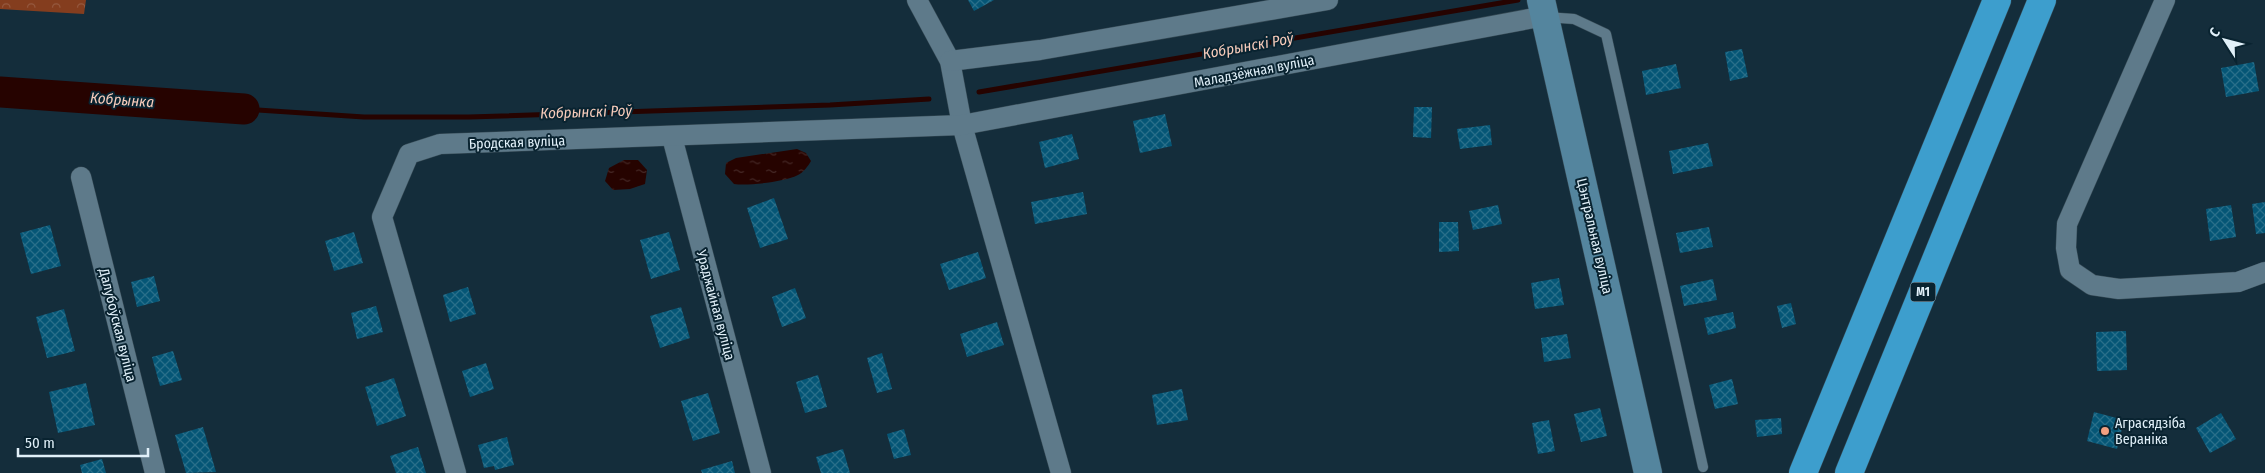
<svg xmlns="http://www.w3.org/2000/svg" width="2265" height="473" viewBox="0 0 2265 473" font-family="'Fira Sans Condensed',sans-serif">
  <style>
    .forest { fill: url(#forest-crowns) }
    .water { fill: url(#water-ripples) }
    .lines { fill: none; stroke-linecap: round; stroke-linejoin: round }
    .stream { stroke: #260300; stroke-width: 5 }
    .river { stroke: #260300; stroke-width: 31 }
    .building { fill: url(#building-cross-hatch) }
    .lane-casing { stroke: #364a55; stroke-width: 11 }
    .street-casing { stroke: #364a55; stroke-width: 21 }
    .secondary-casing { stroke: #364a55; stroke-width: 29 }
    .highway-casing { stroke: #364a55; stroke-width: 29 }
    .lane { stroke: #5e7a8a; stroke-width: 10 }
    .street { stroke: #5e7a8a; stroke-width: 20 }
    .secondary { stroke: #54859e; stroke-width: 28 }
    .highway { stroke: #3d9ecd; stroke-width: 28 }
    .poi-dot { fill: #f2a080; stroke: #092330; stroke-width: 2 }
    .labels { text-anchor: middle; stroke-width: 4; stroke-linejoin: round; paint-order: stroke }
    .shield { fill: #092330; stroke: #a0b2bd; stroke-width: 1 }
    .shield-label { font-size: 12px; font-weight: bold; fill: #e1f0f9 }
    .street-label { font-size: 14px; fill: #e1f0f9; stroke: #092330 }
    .poi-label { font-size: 14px; fill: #e1f0f9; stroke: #092330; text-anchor: start }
    .water-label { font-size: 15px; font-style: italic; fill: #f8ccbb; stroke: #092330 }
  </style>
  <defs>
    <pattern id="forest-crowns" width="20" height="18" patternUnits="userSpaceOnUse" patternTransform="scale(1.25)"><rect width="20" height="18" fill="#843d1e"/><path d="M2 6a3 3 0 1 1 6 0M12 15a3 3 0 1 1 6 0" fill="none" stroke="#95593f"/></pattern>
    <pattern id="water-ripples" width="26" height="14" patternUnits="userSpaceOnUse" patternTransform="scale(1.25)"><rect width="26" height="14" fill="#260300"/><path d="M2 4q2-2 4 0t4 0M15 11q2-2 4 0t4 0" fill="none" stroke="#452826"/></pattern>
    <pattern id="building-cross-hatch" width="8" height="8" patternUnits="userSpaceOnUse" patternTransform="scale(1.25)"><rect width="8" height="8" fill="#055676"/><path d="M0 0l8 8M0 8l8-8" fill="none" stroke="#296f8a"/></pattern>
  </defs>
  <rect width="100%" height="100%" fill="#142d3b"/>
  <polygon class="forest" points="0,0 86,0 84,14 0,9"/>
  <g class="water">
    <path d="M797,149L806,153L811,161C808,166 804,172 798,175C784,182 748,186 734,184L725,174L726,163L736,158Z"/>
    <polygon points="624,160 638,160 647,170 645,184 630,189 613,190 605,181 609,168"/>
  </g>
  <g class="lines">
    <g class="stream">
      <polyline points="979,92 1518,0"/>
      <polyline points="244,109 364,117 469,117 830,105 929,99"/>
    </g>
    <polyline class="river" points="0,92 244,109"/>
  </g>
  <g class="building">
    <polygon points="968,0 994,0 974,11"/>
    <polygon points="1742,49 1748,77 1730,81 1725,52"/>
    <polygon points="2254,62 2259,91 2226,97 2221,68"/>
    <polygon points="1676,64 1681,88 1646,95 1642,71"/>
    <polygon points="1414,107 1432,107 1431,138 1413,137"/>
    <polygon points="1165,114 1172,146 1140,153 1133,121"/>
    <polygon points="1490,125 1492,145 1460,149 1457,129"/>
    <polygon points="1072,134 1079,159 1045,168 1039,142"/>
    <polygon points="1708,143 1713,166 1673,174 1669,151"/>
    <polygon points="1083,192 1087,214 1035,224 1031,202"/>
    <polygon points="774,198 788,239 760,248 747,208"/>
    <polygon points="2265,202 2265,233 2256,234 2252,204"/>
    <polygon points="1498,205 1502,224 1473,230 1469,211"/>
    <polygon points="2231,205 2236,237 2210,241 2206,209"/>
    <polygon points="1439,222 1458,222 1459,251 1439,252"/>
    <polygon points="50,225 61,266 31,274 20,233"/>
    <polygon points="1709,227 1713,247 1680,253 1676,233"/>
    <polygon points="354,232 363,263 334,271 325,241"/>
    <polygon points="669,232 680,270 651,279 640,240"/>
    <polygon points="978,252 986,278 949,290 940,264"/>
    <polygon points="154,276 160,301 137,307 131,282"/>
    <polygon points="1559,278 1564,305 1535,309 1531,283"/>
    <polygon points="1713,279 1717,300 1684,306 1680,286"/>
    <polygon points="468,287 476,314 450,322 443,295"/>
    <polygon points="795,288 806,318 782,327 772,297"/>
    <polygon points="1791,303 1796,324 1782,328 1777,306"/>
    <polygon points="376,306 383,332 357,339 351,313"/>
    <polygon points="681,307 690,338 660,348 650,316"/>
    <polygon points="64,309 75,351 47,358 36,317"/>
    <polygon points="1733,312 1736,328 1708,335 1704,318"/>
    <polygon points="997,322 1004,345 967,357 960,334"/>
    <polygon points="2126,331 2127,370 2097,371 2096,332"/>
    <polygon points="1567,334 1571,358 1544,362 1541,338"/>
    <polygon points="173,351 182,380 160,386 152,357"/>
    <polygon points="882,353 892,389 877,393 867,358"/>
    <polygon points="486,363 494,389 470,397 462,371"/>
    <polygon points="818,375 827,407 805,413 796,382"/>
    <polygon points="394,378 406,416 377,426 365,387"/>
    <polygon points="1732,379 1738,404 1715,409 1709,385"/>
    <polygon points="86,383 95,425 58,433 49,392"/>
    <polygon points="1182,389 1188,420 1157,425 1152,395"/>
    <polygon points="708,393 720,433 693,441 681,401"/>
    <polygon points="1600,408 1607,436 1581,442 1574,414"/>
    <polygon points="2094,412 2124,420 2117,449 2087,441"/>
    <polygon points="2221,413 2236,439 2210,453 2196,428"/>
    <polygon points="1781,418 1782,434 1757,437 1755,420"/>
    <polygon points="1549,420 1555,451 1538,454 1532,423"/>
    <polygon points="203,427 216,472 186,473 175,435"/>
    <polygon points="904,429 911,455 894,459 887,434"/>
    <polygon points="507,437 514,465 495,470 494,466 484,468 478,445"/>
    <polygon points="418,447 426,473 396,473 390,456"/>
    <polygon points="843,449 850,473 821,473 816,457"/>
    <polygon points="102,459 106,473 82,473 80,465"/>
    <polygon points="732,461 735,473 702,473 701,470"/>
  </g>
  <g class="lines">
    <g class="lane-casing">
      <polyline id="lane" points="1546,17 1574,19 1606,34 1703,467"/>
    </g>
    <g class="street-casing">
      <g id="street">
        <polyline points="917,0 950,61 962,125 1061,473"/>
        <polyline points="2165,0 2067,224 2066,248 2070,270 2092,285 2119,289 2238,282 2265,272"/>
        <polyline points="950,61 1040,50 1328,0"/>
        <polyline points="672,137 761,473"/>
        <polyline points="81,177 155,473"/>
        <polyline points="456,473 382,217 409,154 440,144 962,125 1545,16"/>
      </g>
    </g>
    <g class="secondary-casing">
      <polyline id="secondary" points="1541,0 1648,473"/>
    </g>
    <g class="highway-casing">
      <g id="highway">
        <polyline points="1803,473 1997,0"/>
        <polyline points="1849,473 2042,0"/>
      </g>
    </g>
    <use href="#lane" class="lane"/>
    <use href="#street" class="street"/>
    <use href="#secondary" class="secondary"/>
    <use href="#highway" class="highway"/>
  </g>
  <circle class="poi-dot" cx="2105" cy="431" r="5"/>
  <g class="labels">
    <rect class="shield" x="1910.5" y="282.5" width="25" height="19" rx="4"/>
    <g class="shield-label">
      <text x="1923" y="296">М1</text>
    </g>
    <g class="street-label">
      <text transform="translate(1254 71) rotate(-11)" y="5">Маладзёжная вуліца</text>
      <text transform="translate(517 142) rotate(-2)" y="5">Бродская вуліца</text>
      <text transform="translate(1595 236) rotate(77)" y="5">Цэнтральная вуліца</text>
      <text transform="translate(716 305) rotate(75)" y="5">Ураджайная вуліца</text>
      <text transform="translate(118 325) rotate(76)" y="5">Далубоўская вуліца</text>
    </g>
    <g class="poi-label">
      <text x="2115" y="428">Аграсядзіба<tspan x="2115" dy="16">Вераніка</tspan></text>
    </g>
    <g class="water-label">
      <text transform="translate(1248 46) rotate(-10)" y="5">Кобрынскі Роў</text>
      <text transform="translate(122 100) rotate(4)" y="5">Кобрынка</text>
      <text transform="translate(586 112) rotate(-2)" y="5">Кобрынскі Роў</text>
    </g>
  </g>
  <g transform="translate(2225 40) rotate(306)" stroke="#092330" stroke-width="4" paint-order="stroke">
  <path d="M0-4L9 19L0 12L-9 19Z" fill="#e1f0f9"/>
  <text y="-8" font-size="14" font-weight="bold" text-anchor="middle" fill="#e1f0f9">С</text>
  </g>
  <path d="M18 448v8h130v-8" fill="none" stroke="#e1f0f9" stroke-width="2.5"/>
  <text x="25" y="448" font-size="15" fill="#e1f0f9" stroke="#092330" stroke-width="4" paint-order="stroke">50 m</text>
</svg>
